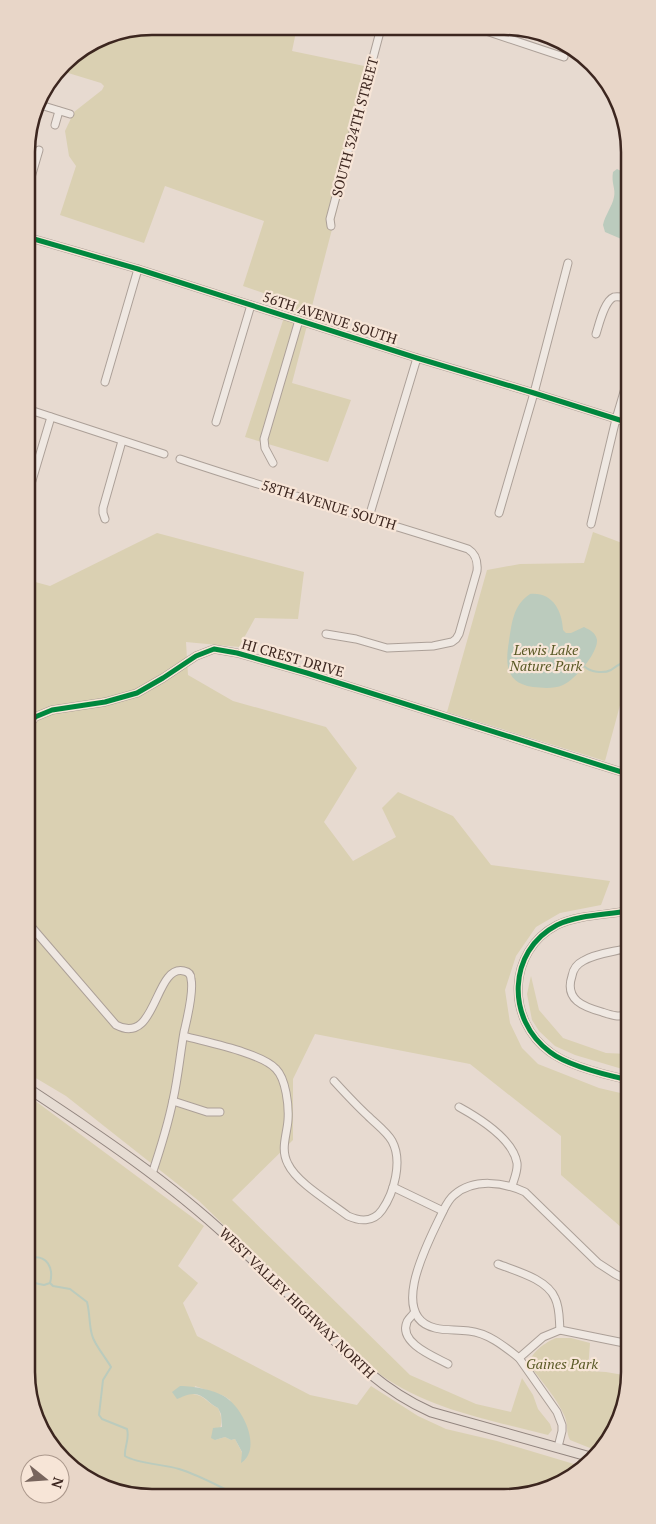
<svg xmlns="http://www.w3.org/2000/svg" width="656" height="1524" viewBox="0 0 656 1524" font-family="'PT Serif',serif">
  <style>
    .green { fill: #dad0b2; fill-rule: evenodd }
    .water { fill: #bbcbbd }
    .lines { fill: none; stroke-linecap: round; stroke-linejoin: round }
    .stream { stroke: #bbcbbd; stroke-width: 2 }
    .minor-casing { stroke: #aca098; stroke-width: 9 }
    .major-casing { stroke: #92857f; stroke-width: 11 }
    .minor { stroke: #efe8e2; stroke-width: 7 }
    .major { stroke: #e6dcd3; stroke-width: 9 }
    .cycleway-casing { stroke: #f7e5d7; stroke-width: 8 }
    .cycleway { stroke: #00873e; stroke-width: 5 }
    .labels { text-anchor: middle; stroke-width: 4.5; stroke-linejoin: round; paint-order: stroke }
    .street-label { font-size: 14px; fill: #3c261f; stroke: #f7e5d7 }
    .park-label { font-size: 14px; font-style: italic; fill: #595925; stroke: #f7e5d7 }
    .rim { fill: none; stroke: #3c261f; stroke-width: 2.5 }
  </style>
  <rect width="100%" height="100%" fill="#e7dad0"/>
  <g class="green">
    <polygon points="152,26 241,27 250,30 251,27 297,27 292,51 374,68 292,383 351,400 328,462 245,437 289,302 243,286 264,221 165,186 144,243 60,215 76,166 69,156 65,131 74,112 102,90 104,86 101,83 65,72 69,58 104,36"/>
    <polygon points="627,530 627,679 605,761 447,712 487,570 520,564 584,563 593,532 622,543"/>
    <path d="M157,533L304,572L298,619L255,618L239,647L186,642L188,675L233,701L326,727L357,768L324,822L353,861L396,837L382,808L398,792L453,816L491,865L610,881L601,905L560,913L536,927L516,956L505,990L510,1023L522,1048L538,1064L599,1088L629,1095V1223L622,1228L561,1175V1136L470,1064L315,1034L293,1079V1140L232,1200L410,1375L476,1404L511,1412L522,1378L533,1395L538,1409L550,1424L552,1430L548,1435C491,1420 430,1410 381,1375C372,1368 364,1360 355,1352L199,1201L66,1096L29,1074L28,580L50,586Z"/>
    <polygon points="531,976 539,1010 563,1038 606,1053 628,1054 629,1071 575,1055 555,1046 539,1031 532,1020 527,994"/>
    <path d="M30,1097L204,1226L178,1266L198,1283L183,1303L197,1336L310,1395L357,1405L371,1386L418,1416L446,1429L497,1441L584,1467L574,1477L536,1494L128,1495L69,1466L30,1404ZM195,1386L224,1396L230,1400L246,1460L235,1439L231,1440L225,1437L215,1440C221,1428 224,1421 218,1408C207,1403 206,1396 193,1394Z"/>
    <path d="M556,1338H571L590,1343L588,1371L606,1372L629,1376V1380L604,1449L600,1452L570,1440C566,1433 568,1425 565,1417C557,1398 541,1381 529,1364C531,1352 546,1342 556,1338Z"/>
  </g>
  <g class="water">
    <path d="M617,169L621,171L626,172V241L605,232L603,225C605,215 612,207 614,197C616,189 611,183 613,172Z"/>
    <path d="M530,594C553,592 562,611 563,630L566,633H571L584,627C590,630 596,633 597,640C598,653 575,680 563,685C554,689 543,688 533,687C506,683 505,665 509,641C512,623 513,605 530,594Z"/>
    <path d="M180,1386C194,1386 217,1390 228,1399C244,1411 262,1449 241,1463L242,1452L235,1439L231,1440L225,1437L215,1440L211,1438L213,1428L222,1427L221,1414L218,1408C209,1404 203,1393 193,1394C188,1394 182,1397 177,1399L172,1392Z"/>
  </g>
  <g class="lines">
    <g class="stream">
      <path d="M584,666C590,672 603,674 611,670C615,667 618,665 622,663"/>
      <path d="M30,1258C47,1254 54,1268 50,1283L53,1286L70,1289L87,1302C90,1313 89,1325 92,1335C94,1344 106,1358 111,1367L103,1380L99,1415L102,1419L127,1429C130,1439 124,1447 125,1456C138,1464 163,1464 179,1469C199,1475 218,1486 237,1495"/>
      <polyline points="30,1282 44,1285 50,1283"/>
    </g>
    <g class="minor-casing">
      <g id="minor">
        <polyline points="477,28 564,57"/>
        <polyline points="37,104 70,114"/>
        <polyline points="55,125 59,111"/>
        <polyline points="27,191 39,150"/>
        <polyline points="331,226 330,219 381,28"/>
        <polyline points="27,237 138,269 417,358 534,393 626,422"/>
        <path d="M596,334C599,325 604,301 614,297C618,296 622,297 626,298"/>
        <polyline points="105,382 138,269"/>
        <polyline points="27,409 164,454"/>
        <polyline points="216,422 251,305"/>
        <path d="M180,459C275,491 372,518 468,549C476,554 478,561 477,571L459,634L456,639L452,642L433,646L387,648L356,639L326,634"/>
        <polyline points="273,463 265,448 264,439 299,320"/>
        <polyline points="28,494 51,417"/>
        <polyline points="499,513 534,393 568,263"/>
        <polyline points="369,517 417,358"/>
        <polyline points="105,519 103,513 103,508 122,441"/>
        <polyline points="591,524 616,419 626,385"/>
        <polyline points="28,727 35,717 52,710 105,702 137,693 163,678 196,656 214,649 237,653 307,673 628,774"/>
        <polyline points="29,780 29,786"/>
        <path d="M628,911C605,915 578,915 557,925C507,951 506,1020 550,1052C568,1066 606,1075 629,1080"/>
        <path d="M29,924L116,1025C157,1047 154,964 184,971C189,972 191,975 191,979C194,992 187,1019 184,1032C180,1055 178,1078 173,1100C168,1125 160,1150 152,1174"/>
        <path d="M628,948C614,952 596,953 583,961C577,964 573,970 572,976C564,1000 584,1007 602,1012C611,1015 619,1018 628,1014"/>
        <path d="M184,1036C205,1042 262,1053 276,1069C286,1079 289,1106 288,1120C287,1135 280,1149 288,1164C297,1183 330,1202 348,1216C359,1221 373,1223 382,1210C394,1193 403,1161 392,1141C387,1132 376,1124 368,1116C356,1105 345,1093 334,1081"/>
        <polyline points="173,1101 207,1112 220,1112"/>
        <path d="M459,1107C479,1118 513,1139 517,1163C518,1171 514,1179 512,1186"/>
        <path d="M393,1187L443,1211C446,1205 449,1199 454,1195C474,1178 503,1182 525,1192L598,1263L615,1274L629,1281"/>
        <path d="M443,1211C431,1237 386,1316 435,1328C446,1331 458,1329 469,1331C488,1333 504,1346 519,1358L543,1337L560,1330L629,1344"/>
        <path d="M498,1264C516,1271 547,1279 555,1298C560,1308 559,1319 560,1330"/>
        <path d="M414,1313C412,1316 408,1319 407,1322C398,1343 435,1357 448,1364"/>
        <polyline points="519,1358 557,1412 562,1425 562,1431 558,1447"/>
      </g>
    </g>
    <g class="major-casing">
      <path id="major" d="M29,1089C99,1135 169,1182 230,1239C256,1262 281,1286 305,1310C345,1351 377,1388 431,1412L594,1458"/>
    </g>
    <use href="#minor" class="minor"/>
    <use href="#major" class="major"/>
    <g class="cycleway-casing">
      <g id="cycleway">
        <polyline points="27,237 138,269 417,358 534,393 626,422"/>
        <polyline points="28,727 35,717 52,710 105,702 137,693 163,678 196,656 214,649 237,653 307,673 628,774"/>
        <path d="M628,911C605,915 578,915 557,925C507,951 506,1020 550,1052C568,1066 606,1075 629,1080"/>
      </g>
    </g>
    <use href="#cycleway" class="cycleway"/>
  </g>
  <g class="labels">
    <g class="street-label">
      <text transform="translate(355 127) rotate(-75)" y="5">SOUTH 324TH STREET</text>
      <text transform="translate(330 318) rotate(18)" y="5">56TH AVENUE SOUTH</text>
      <text transform="translate(329 505) rotate(17)" y="5">58TH AVENUE SOUTH</text>
      <text transform="translate(293 658) rotate(16)" y="5">HI CREST DRIVE</text>
      <text transform="translate(297 1303) rotate(44)" y="5">WEST VALLEY HIGHWAY NORTH</text>
    </g>
    <g class="park-label">
      <text x="546" y="655">Lewis Lake<tspan x="546" dy="16">Nature Park</tspan></text>
      <text x="562" y="1369">Gaines Park</text>
    </g>
  </g>
  <path d="M0 0H656V1524H0ZM152 35H504A117 117 0 0 1 621 152V1372A117 117 0 0 1 504 1489H152A117 117 0 0 1 35 1372V152A117 117 0 0 1 152 35Z" fill="#e8d6c8" fill-rule="evenodd"/>
  <path class="rim" d="M152 35H504A117 117 0 0 1 621 152V1372A117 117 0 0 1 504 1489H152A117 117 0 0 1 35 1372V152A117 117 0 0 1 152 35Z"/>
  <g transform="translate(45 1479) rotate(107)"><circle r="24" fill="#f7e5d7" stroke="#ac998d"/>
  <path d="M0-4L9 19L0 12L-9 19Z" fill="#78655d"/>
  <text y="-8" font-size="14" font-weight="bold" text-anchor="middle" fill="#3c261f">N</text>
  </g>
</svg>
